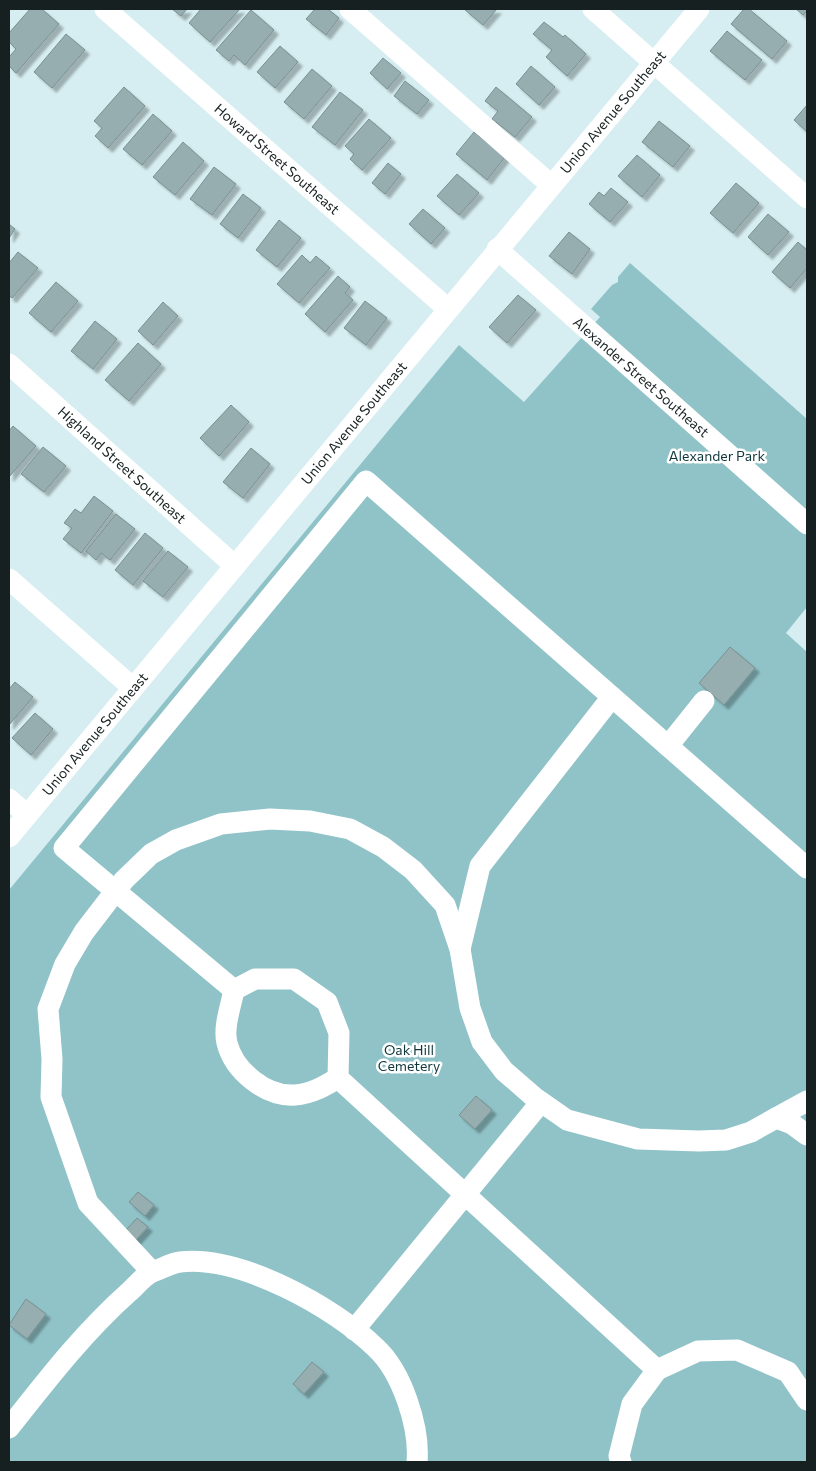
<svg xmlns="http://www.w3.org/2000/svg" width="816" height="1471" viewBox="0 0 816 1471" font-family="Commissioner,sans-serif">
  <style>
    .green { fill: #90c3c8 }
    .building { fill: #97aeb0; stroke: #798f91; filter: url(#shadow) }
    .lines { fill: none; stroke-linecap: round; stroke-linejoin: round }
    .minor { stroke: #fff; stroke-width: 21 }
    .labels { text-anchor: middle; stroke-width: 5; stroke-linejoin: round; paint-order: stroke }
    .street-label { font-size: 14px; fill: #172020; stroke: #fff }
    .park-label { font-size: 14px; fill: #10383c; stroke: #fff }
  </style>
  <defs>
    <filter id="shadow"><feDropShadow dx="4.5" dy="4.5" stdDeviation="1" flood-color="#0004"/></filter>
  </defs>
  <rect width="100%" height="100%" fill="#d6eef1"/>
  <polygon class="green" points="630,263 807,419 807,607 786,633 807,652 807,1462 9,1462 9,890 459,345 524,402 600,317 591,309 612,285 618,282 618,277"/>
  <g class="building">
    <polygon points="30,9 42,9 59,24 16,73 9,66 9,57 16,49 9,42 9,33"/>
    <polygon points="172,9 187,9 181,16"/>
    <polygon points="201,9 240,9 210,42 189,23"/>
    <polygon points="315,9 328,9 339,18 326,35 306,19"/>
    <polygon points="464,9 497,9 483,25"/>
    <polygon points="744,9 749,9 787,41 772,59 731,24"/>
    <polygon points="796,9 807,9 807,11 803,15"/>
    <polygon points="251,10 274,30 245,65 234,55 229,61 216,50"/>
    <polygon points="544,22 563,37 565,35 586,54 567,76 546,57 552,50 533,34"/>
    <polygon points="727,31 762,60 745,80 710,51"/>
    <polygon points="66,34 85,50 52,88 34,72"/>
    <polygon points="280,46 298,62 275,88 257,72"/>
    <polygon points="383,58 401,73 387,89 370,73"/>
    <polygon points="531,66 555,87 539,105 516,84"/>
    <polygon points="312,69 332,86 304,119 284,102"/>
    <polygon points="405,81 429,100 417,114 394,96"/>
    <polygon points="124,87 145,106 108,148 95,136 102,128 94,121"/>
    <polygon points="496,87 532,117 515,137 492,119 498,111 485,101"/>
    <polygon points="340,92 363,110 335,145 312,127"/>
    <polygon points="807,105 807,132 794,120"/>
    <polygon points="153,114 172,131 142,165 123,149"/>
    <polygon points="369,119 391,138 362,170 350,159 354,154 345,146"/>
    <polygon points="659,121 690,146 673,167 642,142"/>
    <polygon points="474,132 505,157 487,180 456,154"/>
    <polygon points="183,142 204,161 175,195 153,177"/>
    <polygon points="637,155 660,175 642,197 618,176"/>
    <polygon points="388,163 401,174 385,194 372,183"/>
    <polygon points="214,167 236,184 212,215 190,199"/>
    <polygon points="457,174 479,193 459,215 437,196"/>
    <polygon points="736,183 759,203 733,233 710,213"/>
    <polygon points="611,188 628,202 610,222 589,204 599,192 604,196"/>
    <polygon points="243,194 261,208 238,238 220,224"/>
    <polygon points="423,209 445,228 431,244 409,224"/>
    <polygon points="768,214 789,232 768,255 748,237"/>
    <polygon points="279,220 301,238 277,267 256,250"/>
    <polygon points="9,224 15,229 9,238"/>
    <polygon points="569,232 590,249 572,274 549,256"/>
    <polygon points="798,242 807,250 807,268 790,288 772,272"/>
    <polygon points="18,252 38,268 12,298 9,296 9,263"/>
    <polygon points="302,255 310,263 316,256 330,268 299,303 277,284"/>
    <polygon points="338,276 350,287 345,293 353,300 325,332 305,314"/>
    <polygon points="56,282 78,301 51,332 29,313"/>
    <polygon points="518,295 536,310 507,343 489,327"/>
    <polygon points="365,301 387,318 366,345 344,328"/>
    <polygon points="163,302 178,316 153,345 138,331"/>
    <polygon points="95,321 117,339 93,369 71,351"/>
    <polygon points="138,343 161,364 129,401 105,380"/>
    <polygon points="231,405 249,422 219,456 200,438"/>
    <polygon points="13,426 36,446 9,477 9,431"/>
    <polygon points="43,447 66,466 44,492 21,474"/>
    <polygon points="251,448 270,464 243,498 223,482"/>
    <polygon points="94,496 113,511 81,553 63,539 72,528 64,523 75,509 81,513"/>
    <polygon points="116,514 135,529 110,560 101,553 96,560 86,551"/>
    <polygon points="145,533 163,548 133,585 115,570"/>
    <polygon points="168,551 188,567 163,597 143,581"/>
    <polygon points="730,647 755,668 724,705 699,683"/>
    <polygon points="15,682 33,697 9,725 9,689"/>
    <polygon points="35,713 53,729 31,755 12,738"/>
    <polygon points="476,1096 492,1110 475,1129 459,1115"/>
    <polygon points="138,1192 154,1205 145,1216 129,1202"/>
    <polygon points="137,1218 148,1227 135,1241 125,1231"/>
    <polygon points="26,1299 46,1314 27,1339 9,1325"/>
    <polygon points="312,1362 324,1372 304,1394 293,1384"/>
  </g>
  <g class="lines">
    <g class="minor">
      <polyline points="105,9 448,309"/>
      <polyline points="350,9 551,185"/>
      <polyline points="593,9 807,198"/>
      <polyline points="497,249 807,524"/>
      <polyline points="9,364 235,566"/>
      <polyline points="9,579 133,688"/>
      <polyline points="668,746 704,701"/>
      <polyline points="9,799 27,815"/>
      <polyline points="9,837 699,9"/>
      <polyline points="460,949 480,866 612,697"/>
      <path d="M234,990C231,1006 223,1027 227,1043C234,1071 266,1097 295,1095C311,1094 325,1086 338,1078"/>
      <polyline points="776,1118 807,1101"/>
      <polyline points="152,1272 88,1203 51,1097 52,1059 48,1009 65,964 84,932 124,880 151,854 176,840 221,824 270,819 310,821 350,829 383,847 413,870 445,905 460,949 470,1008 482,1042 504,1071 534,1097 567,1120 638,1139 699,1141 726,1140 751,1132 776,1118 792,1124 807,1135"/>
      <polyline points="354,1330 541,1102"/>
      <polyline points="657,1370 338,1078 339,1033 327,1002 294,979 255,979 234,990 64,848 366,481 807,868"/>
      <path d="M9,1428C47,1380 83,1333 129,1292C137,1285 145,1274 155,1271C163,1268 172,1263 180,1262C240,1255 334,1307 376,1348C402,1372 420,1427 417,1462"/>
      <polyline points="621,1462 619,1456 632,1404 657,1370 698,1351 737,1350 788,1372 807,1400"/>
    </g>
  </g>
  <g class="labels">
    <g class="street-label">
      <text transform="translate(613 112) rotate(-50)" y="5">Union Avenue Southeast</text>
      <text transform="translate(277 159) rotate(41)" y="5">Howard Street Southeast</text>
      <text transform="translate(641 377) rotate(41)" y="5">Alexander Street Southeast</text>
      <text transform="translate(354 423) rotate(-50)" y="5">Union Avenue Southeast</text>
      <text transform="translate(122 465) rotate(42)" y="5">Highland Street Southeast</text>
      <text transform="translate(95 734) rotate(-50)" y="5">Union Avenue Southeast</text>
    </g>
    <g class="park-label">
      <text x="717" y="461">Alexander Park</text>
      <text x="409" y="1055">Oak Hill<tspan x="409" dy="16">Cemetery</tspan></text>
    </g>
  </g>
  <rect width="816" height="1471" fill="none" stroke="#172020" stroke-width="20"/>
</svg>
